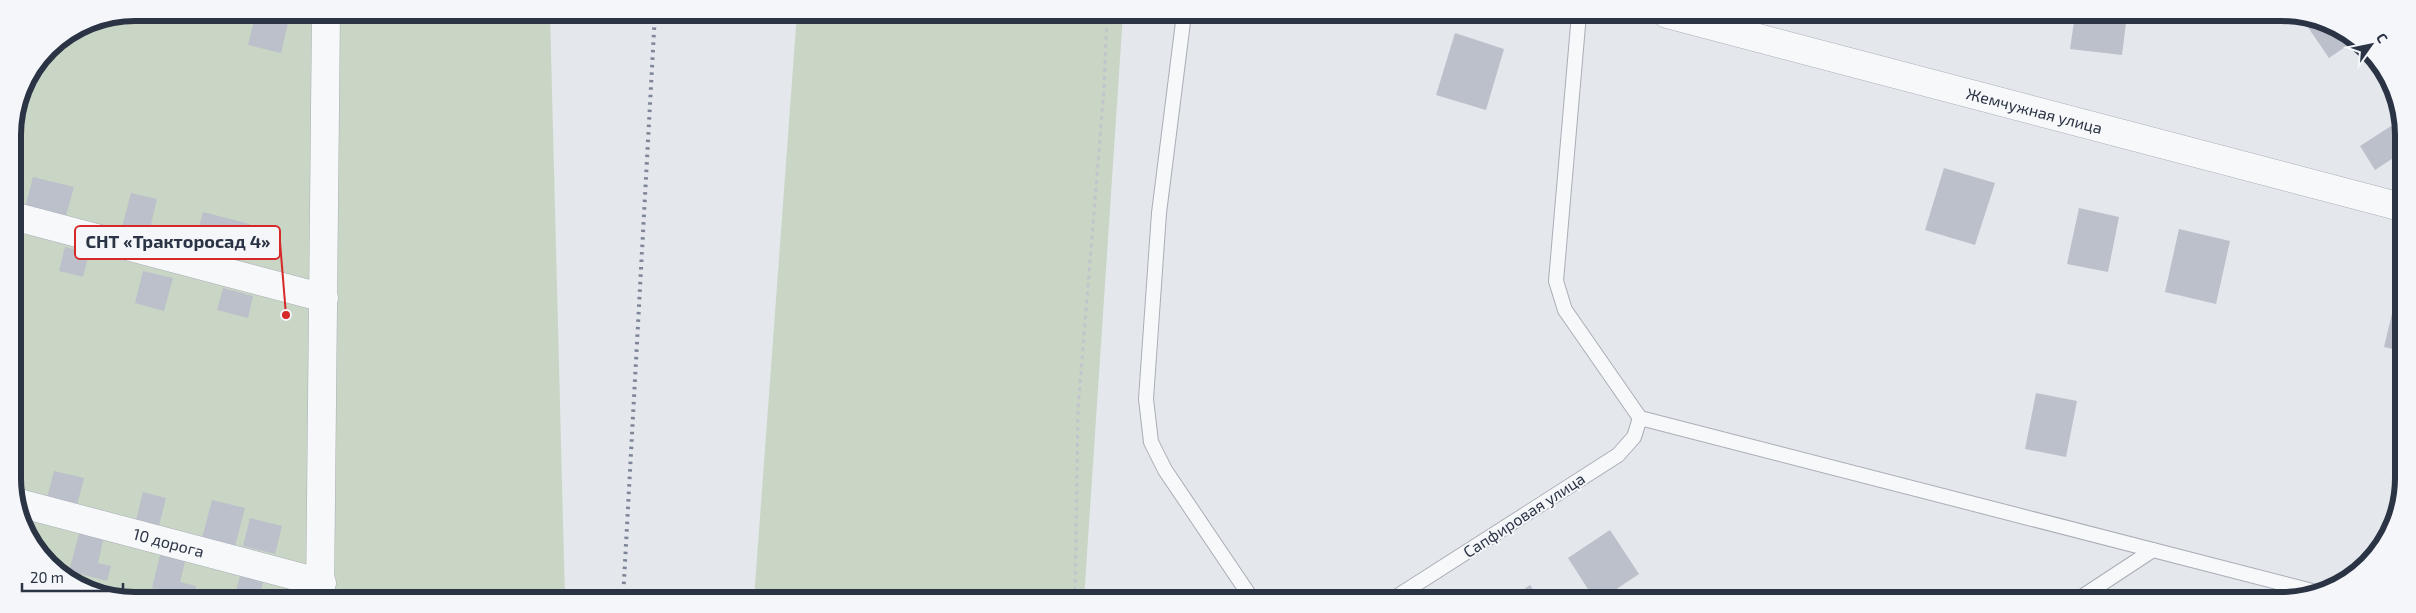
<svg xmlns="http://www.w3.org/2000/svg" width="2416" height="613" viewBox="0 0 2416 613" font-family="'Exo 2',sans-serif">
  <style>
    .green { fill: #c9d6c5 }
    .building { fill: #bbc0ca }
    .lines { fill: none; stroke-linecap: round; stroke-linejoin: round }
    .lane-casing { stroke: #a9aeb7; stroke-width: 16 }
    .street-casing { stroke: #a9aeb7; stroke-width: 29 }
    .path { stroke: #c2c5cb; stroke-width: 3; stroke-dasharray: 4 4; stroke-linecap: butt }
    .lane { stroke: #f7f8fa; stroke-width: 14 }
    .street { stroke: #f7f8fa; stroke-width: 28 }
    .rail { stroke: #7d8696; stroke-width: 4; stroke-dasharray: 2.5 5; stroke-linecap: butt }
    .labels { text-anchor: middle; stroke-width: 4; stroke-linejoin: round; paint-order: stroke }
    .street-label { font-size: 16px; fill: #2b3445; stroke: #f4f6f9 }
    .rim { fill: none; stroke: #2b3445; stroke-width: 6 }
    .leader { fill: none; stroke: #d62828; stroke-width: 2 }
    .callout-dot { fill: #d62828; stroke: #f4f6f9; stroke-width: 2 }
    .callout { fill: #f4f6f9; stroke: #d62828; stroke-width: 2 }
    .callout-label { font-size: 18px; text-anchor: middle; font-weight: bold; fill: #2b3445 }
  </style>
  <rect width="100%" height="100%" fill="#e4e7ec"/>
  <g class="green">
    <polygon points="135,13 550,13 565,599 111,598 49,565 15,502 13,128 25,81 49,48 89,22"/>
    <polygon points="797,13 1123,14 1084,599 754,599"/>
  </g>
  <g class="building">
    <polygon points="256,13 280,13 290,15 281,53 248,45"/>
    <polygon points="2075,15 2127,15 2122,55 2070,49"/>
    <polygon points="2307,16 2354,41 2329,58 2303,20"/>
    <polygon points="1455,33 1504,49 1486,110 1436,95"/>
    <polygon points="2399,121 2401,153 2375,170 2360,146"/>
    <polygon points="1944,168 1995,183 1975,245 1925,230"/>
    <polygon points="33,177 74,187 65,219 25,209"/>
    <polygon points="131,193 157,199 147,241 120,235"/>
    <polygon points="2079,208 2119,217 2108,272 2067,264"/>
    <polygon points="203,212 250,224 240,262 193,250"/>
    <polygon points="2179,229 2230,241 2216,304 2165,292"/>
    <polygon points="65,247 89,253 83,277 59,271"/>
    <polygon points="143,271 173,278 164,311 135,303"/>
    <polygon points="2399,284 2401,284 2401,351 2384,347"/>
    <polygon points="223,288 253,296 248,318 217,310"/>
    <polygon points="2036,393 2077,401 2066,457 2025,449"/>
    <polygon points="54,471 84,478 77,505 47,498"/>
    <polygon points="143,492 166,498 158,530 135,524"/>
    <polygon points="212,500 245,508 235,546 202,538"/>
    <polygon points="250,518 282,526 275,554 243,546"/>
    <polygon points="80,530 104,537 98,563 111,566 107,581 69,571"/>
    <polygon points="1610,530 1639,574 1600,600 1595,600 1568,558"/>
    <polygon points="161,551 186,558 180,582 196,586 193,598 152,588"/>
    <polygon points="241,572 264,578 259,598 234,598"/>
    <polygon points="1530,585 1540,600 1510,599"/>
  </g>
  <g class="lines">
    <g class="lane-casing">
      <g id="lane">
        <polyline points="1184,14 1159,213 1146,399 1151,442 1165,470 1252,599"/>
        <polyline points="1579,14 1556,281 1565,310 1640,418 2320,593"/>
        <polyline points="1393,599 1618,455 1634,437 1640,418"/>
        <polyline points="2077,600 2153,550"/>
      </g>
    </g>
    <g class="street-casing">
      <g id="street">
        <path id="s1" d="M1667,14L2401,207"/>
        <polyline points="13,216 324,298"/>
        <path id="s2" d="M15,502L322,583"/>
        <polyline points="320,598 326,13"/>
      </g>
    </g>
    <polyline class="path" points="1075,599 1078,409 1104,89 1107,14"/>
    <use href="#lane" class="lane"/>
    <use href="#street" class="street"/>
    <polyline class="rail" points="623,599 655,13"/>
  </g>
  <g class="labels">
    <g class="street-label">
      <text dy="6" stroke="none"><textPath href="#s1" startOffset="380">Жемчужная улица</textPath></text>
      <text transform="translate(1524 515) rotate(-33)" y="6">Сапфировая улица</text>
      <text dy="6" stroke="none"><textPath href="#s2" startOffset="159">10 дорога</textPath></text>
    </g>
  </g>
  <path d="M0 0H2416V613H0ZM135 21H2281A114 114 0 0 1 2395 135V478A114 114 0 0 1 2281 592H135A114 114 0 0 1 21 478V135A114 114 0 0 1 135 21Z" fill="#f4f6f9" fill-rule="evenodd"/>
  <path class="rim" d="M135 21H2281A114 114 0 0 1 2395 135V478A114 114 0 0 1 2281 592H135A114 114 0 0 1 21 478V135A114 114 0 0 1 135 21Z"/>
  <path class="leader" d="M286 315L280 242"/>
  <circle class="callout-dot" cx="286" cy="315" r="5"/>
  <rect class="callout" x="75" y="226" width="205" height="33" rx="5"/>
  <g class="callout-label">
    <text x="178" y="248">СНТ «Тракторосад 4»</text>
  </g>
  <g transform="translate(2371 45) rotate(57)" stroke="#f4f6f9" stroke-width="4" paint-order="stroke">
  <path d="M0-4L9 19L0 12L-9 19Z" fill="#2b3445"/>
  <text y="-8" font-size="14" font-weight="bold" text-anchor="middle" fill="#2b3445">С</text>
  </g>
  <path d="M22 583v8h101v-8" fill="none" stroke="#2b3445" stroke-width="2.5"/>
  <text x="30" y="583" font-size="15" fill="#2b3445" stroke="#f4f6f9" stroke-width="4" paint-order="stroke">20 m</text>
</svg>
